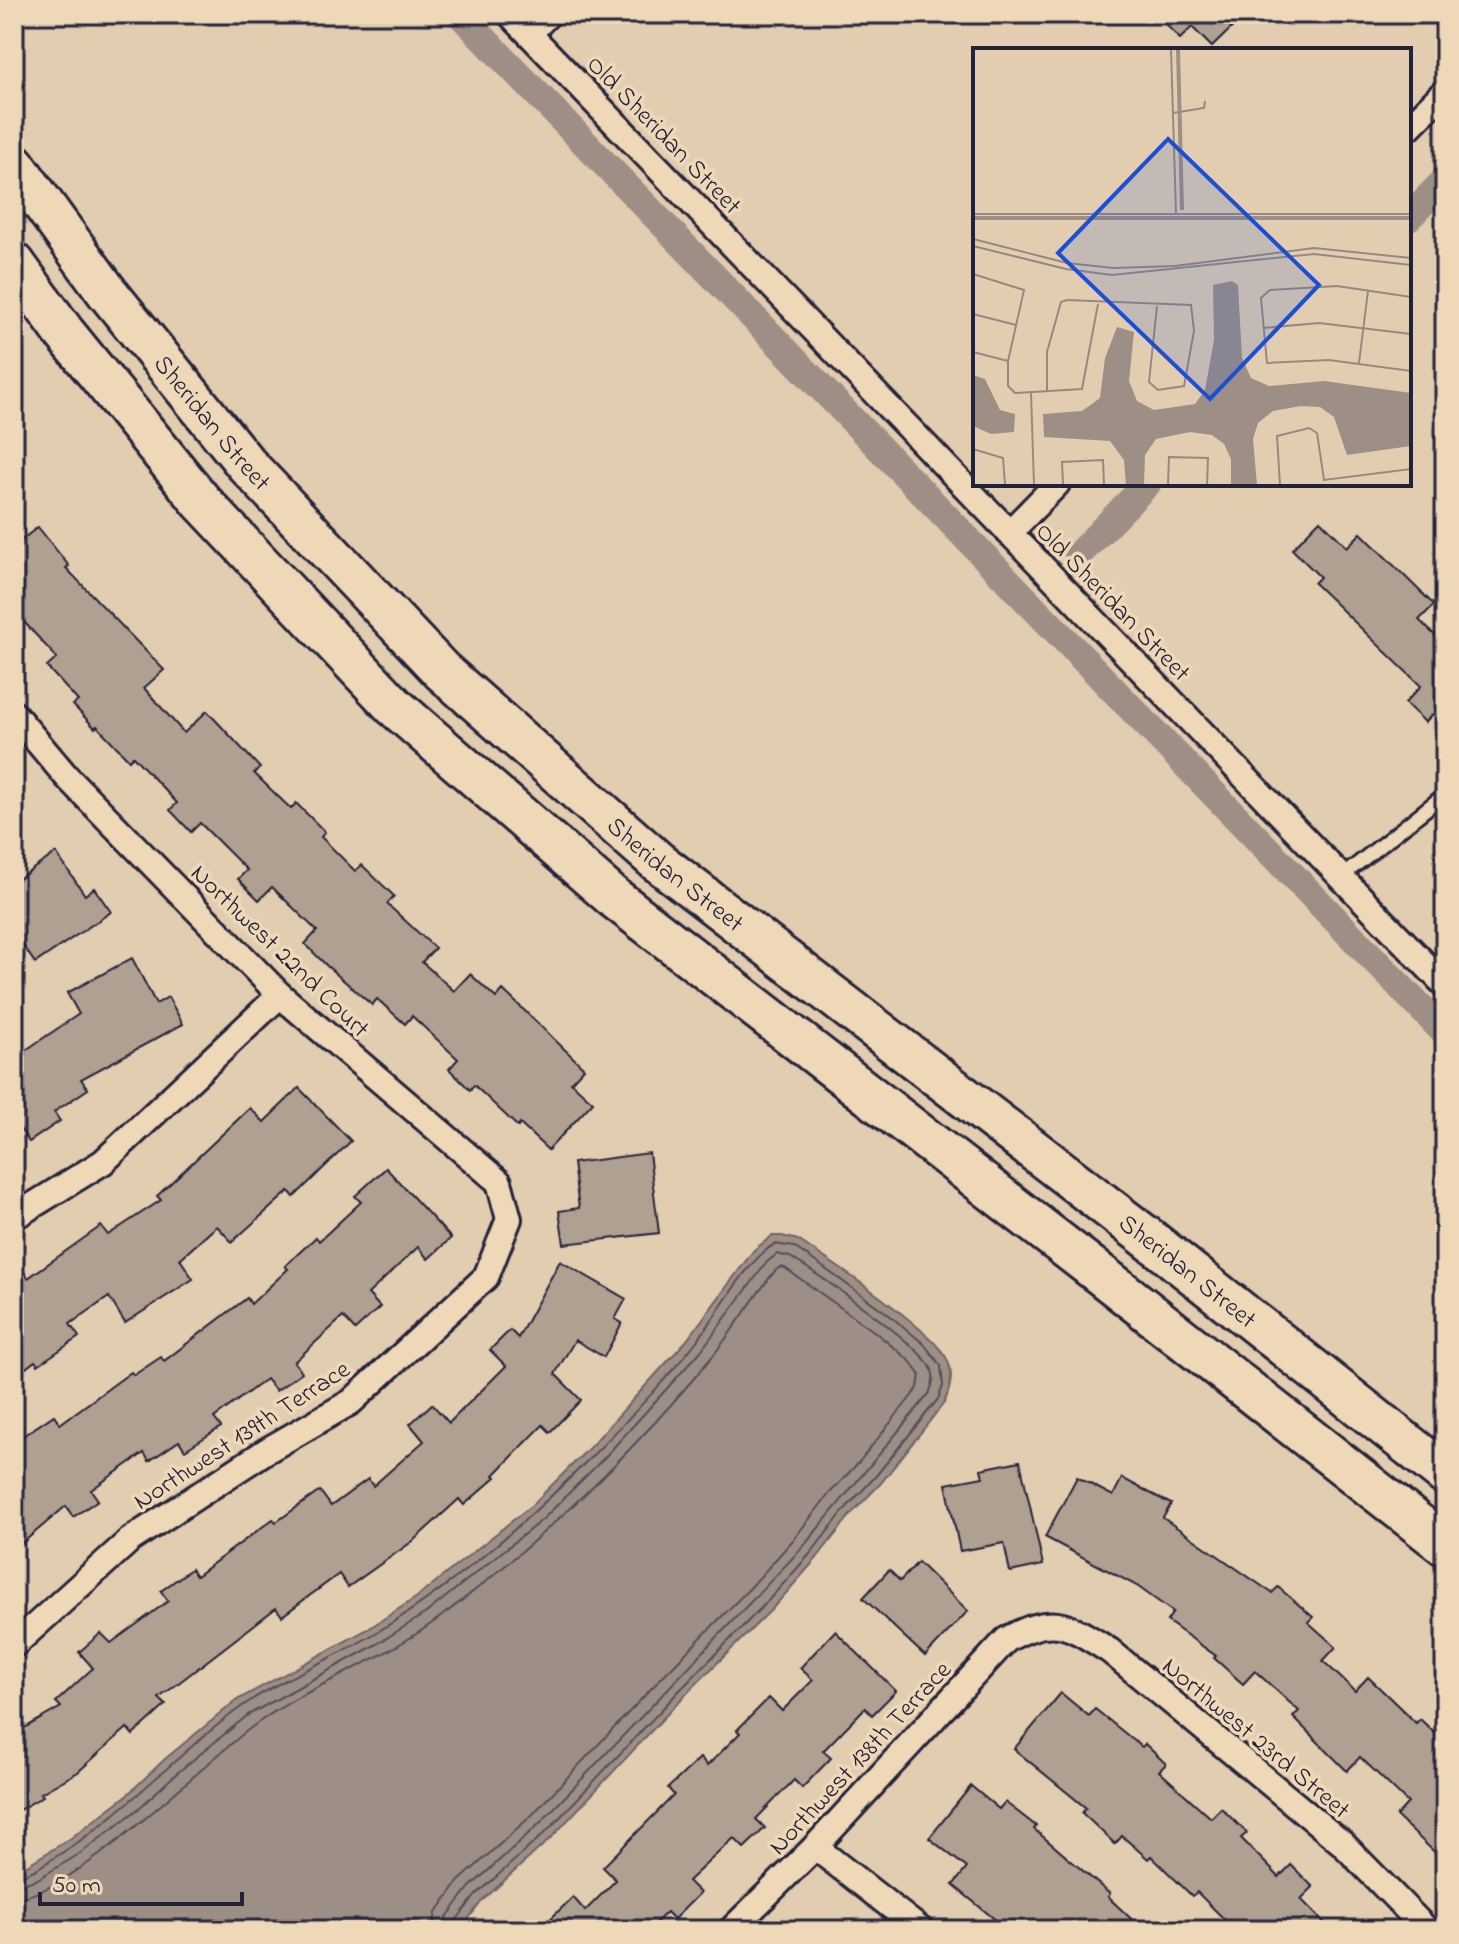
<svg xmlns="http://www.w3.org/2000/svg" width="1459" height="1944" viewBox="0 0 1459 1944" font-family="'Indie Flower',sans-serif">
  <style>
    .water { fill: #9e8f86; stroke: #6c6368; stroke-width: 2 }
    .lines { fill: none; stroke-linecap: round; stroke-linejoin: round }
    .shore { stroke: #544e59; stroke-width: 2 }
    .canal { stroke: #9e8f86; stroke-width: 28 }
    .building { fill: #afa091; stroke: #22223b; stroke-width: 2 }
    .service-casing { stroke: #22223b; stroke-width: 18 }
    .minor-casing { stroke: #22223b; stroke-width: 30 }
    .primary-casing { stroke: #22223b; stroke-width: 46 }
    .service { stroke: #eed8b7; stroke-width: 12 }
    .minor { stroke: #eed8b7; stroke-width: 24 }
    .primary { stroke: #eed8b7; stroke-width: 40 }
    .labels { text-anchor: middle; stroke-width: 7; stroke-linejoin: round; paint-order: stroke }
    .street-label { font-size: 26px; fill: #22223b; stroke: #eed8b7 }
    .inset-river { fill: none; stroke: #9e8f86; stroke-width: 4 }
    .inset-road { fill: none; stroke: #958981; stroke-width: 2 }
    .view { fill: #1d4ed8; fill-opacity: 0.15; stroke: #1d4ed8; stroke-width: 4 }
    .inset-edge { fill: none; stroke: #22223b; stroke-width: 4 }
  </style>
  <rect width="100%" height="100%" fill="#e2cdb0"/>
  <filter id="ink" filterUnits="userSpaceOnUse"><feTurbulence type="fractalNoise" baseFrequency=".0125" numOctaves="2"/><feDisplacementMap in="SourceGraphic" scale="16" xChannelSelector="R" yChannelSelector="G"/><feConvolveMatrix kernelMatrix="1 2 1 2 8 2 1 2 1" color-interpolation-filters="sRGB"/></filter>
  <g filter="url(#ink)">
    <path class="water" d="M772,1236H782L798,1240C831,1262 933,1329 948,1361C954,1375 950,1390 944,1403L881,1483L852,1513L816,1559L772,1609L685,1695L552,1837L482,1901L460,1930H14V1869L27,1865L71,1838L126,1796L165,1759L237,1700L368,1629L417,1597L532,1505L590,1447L687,1340L754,1250Z"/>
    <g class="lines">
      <g class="shore">
        <path d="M14,1876C30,1875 44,1864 57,1856C125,1814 177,1753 241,1707C282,1678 331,1660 374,1634C454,1586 528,1521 594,1454C629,1419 665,1381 696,1342C716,1317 748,1258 775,1244L794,1247L813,1260L888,1314L924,1344L941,1366L943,1386L938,1399L875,1477L846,1508L810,1554L766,1603L680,1690L547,1831L476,1895L455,1922L454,1930"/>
        <path d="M14,1886L36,1880L81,1853L137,1810L177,1773L248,1715L377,1644L426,1613L543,1519L603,1459L700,1352L767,1262L777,1254L790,1257C816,1273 923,1346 932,1370C935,1378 932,1386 929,1394L802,1548L539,1824L469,1888L446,1918L444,1930"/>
        <path d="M14,1898C72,1897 201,1765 252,1727C308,1685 379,1663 435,1621C537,1545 630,1456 711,1358C734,1330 752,1299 775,1271L780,1267L785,1268L875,1332L909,1360L920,1374L918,1388L859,1462L829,1494L793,1540L750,1588L664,1675L531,1816L458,1882L436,1913L432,1930"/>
      </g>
      <g class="canal">
        <polyline points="460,14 1445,1033"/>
        <polyline points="1409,217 1445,180"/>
        <polyline points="1078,555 1147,484"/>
      </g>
    </g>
    <g class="building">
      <polygon points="1156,14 1246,14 1212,47 1192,27 1180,39"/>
      <polygon points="1320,520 1347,547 1361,533 1434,605 1419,620 1445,645 1445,710 1441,706 1425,722 1405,703 1421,686 1314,583 1320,577 1292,549"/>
      <polygon points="38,527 69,566 66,568 164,670 144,688 184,733 207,711 260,768 254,773 291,809 296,803 325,832 321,837 355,871 362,865 394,896 387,904 435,948 422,962 454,991 470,974 496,998 503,990 584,1068 571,1082 593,1102 548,1150 520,1124 518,1127 474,1085 470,1090 449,1069 458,1059 412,1016 405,1024 377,999 372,1005 327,966 305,944 317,931 272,887 259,900 238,879 247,870 200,823 191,832 170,810 177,803 133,756 129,760 97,726 95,728 73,705 78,701 47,667 57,658 14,611 14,546"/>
      <polygon points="56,853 85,895 94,888 111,912 35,963 14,932 14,882"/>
      <polygon points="132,958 156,1004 168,997 183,1024 81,1079 88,1089 54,1112 60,1121 29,1142 14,1120 14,1058 79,1014 67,993"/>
      <polygon points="299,1088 351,1141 294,1197 289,1191 232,1242 217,1226 180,1259 193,1279 125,1323 109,1297 70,1324 79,1337 38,1365 35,1361 14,1377 14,1258 28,1278 101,1226 108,1235 161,1200 157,1196 250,1108 264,1122"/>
      <polygon points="649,1153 659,1233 564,1244 559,1211 579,1208 573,1163"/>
      <polygon points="386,1168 451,1238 428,1259 418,1247 368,1294 380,1307 355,1330 343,1317 294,1362 302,1372 276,1391 266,1379 214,1418 221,1427 185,1450 179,1441 149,1461 144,1453 91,1490 98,1500 73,1517 66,1506 14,1550 14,1442 54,1415 60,1424 131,1372 134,1375 161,1357 164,1361 247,1298 251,1304 288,1269 285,1266 316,1237 319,1241 361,1202 355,1196"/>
      <polygon points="560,1261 626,1299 615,1319 622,1323 604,1357 575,1340 555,1374 581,1400 550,1432 543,1425 494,1475 496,1477 464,1505 459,1499 413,1541 348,1587 339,1574 282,1616 276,1608 159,1698 166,1705 133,1735 127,1728 78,1772 41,1793 43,1796 14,1813 14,1734 61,1707 56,1702 93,1668 79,1652 101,1633 111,1643 168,1601 161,1591 191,1569 196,1576 273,1519 276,1522 320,1491 331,1506 368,1479 373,1486 424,1441 410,1424 432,1404 449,1423 506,1366 490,1350 510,1330 518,1338"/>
      <polygon points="1020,1461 1043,1565 1010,1572 1004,1543 960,1551 946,1484 983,1477 981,1469"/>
      <polygon points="1077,1477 1113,1496 1122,1478 1171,1504 1163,1518 1272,1593 1278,1587 1313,1617 1308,1622 1336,1647 1323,1661 1355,1691 1368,1677 1416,1723 1420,1719 1445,1743 1445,1862 1396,1816 1408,1803 1360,1757 1347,1771 1293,1717 1299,1711 1255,1671 1243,1684 1214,1658 1216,1656 1167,1621 1173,1612 1137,1586 1045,1537"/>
      <polygon points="918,1562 968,1611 925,1656 863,1598 889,1570 900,1581"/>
      <polygon points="835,1631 896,1691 872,1715 865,1708 823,1751 831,1758 802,1788 794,1780 756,1819 765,1828 744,1848 734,1838 688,1881 700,1893 674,1919 667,1912 648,1930 539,1930 573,1897 585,1911 616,1880 603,1867 674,1795 668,1788 700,1758 707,1766 740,1733 737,1730 769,1698 782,1711 813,1680 800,1668"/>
      <polygon points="1061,1693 1089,1716 1095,1709 1142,1747 1145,1744 1166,1764 1159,1771 1211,1818 1221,1808 1247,1833 1241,1838 1279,1877 1291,1865 1313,1887 1301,1899 1331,1930 1235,1930 1197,1892 1192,1896 1151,1856 1148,1859 1122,1836 1115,1844 1082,1813 1086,1808 1014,1749"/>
      <polygon points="971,1786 999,1809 1005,1802 1036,1826 1034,1829 1110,1894 1108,1897 1143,1930 1008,1930 953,1885 967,1868 929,1838"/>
    </g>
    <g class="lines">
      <g class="service-casing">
        <g id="service">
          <polyline points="533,38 557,14"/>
          <polyline points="1341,877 1445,794"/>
        </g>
      </g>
      <g class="minor-casing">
        <g id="minor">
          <polyline points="510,14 1445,985"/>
          <polyline points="1409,127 1445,91"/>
          <polyline points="1009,533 1057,484"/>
          <polyline points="14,714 67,777 280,995 499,1182 509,1219 486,1277 351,1402 266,1451 130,1540 14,1645"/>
          <polyline points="14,1217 103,1162 280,995"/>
          <polyline points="815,1847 921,1930"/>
          <path d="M731,1930L815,1847L1006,1640C1053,1613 1067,1624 1110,1651L1343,1844L1427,1930"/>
        </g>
      </g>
      <g class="primary-casing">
        <g id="primary">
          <path id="s1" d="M14,164L107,292L246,464L442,671L657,861L1144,1235L1445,1474"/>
          <polyline points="14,263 63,331 201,501 394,706 613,897 1086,1263 1445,1545"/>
        </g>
      </g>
      <use href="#service" class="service"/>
      <use href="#minor" class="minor"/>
      <use href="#primary" class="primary"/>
    </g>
  </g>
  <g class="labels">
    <g class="street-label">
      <text transform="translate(665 134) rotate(46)" y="9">Old Sheridan Street</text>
      <text dy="9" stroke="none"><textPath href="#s1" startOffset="326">Sheridan Street</textPath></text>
      <text transform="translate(1114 601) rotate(46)" y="9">Old Sheridan Street</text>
      <text dy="9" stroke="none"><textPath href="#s1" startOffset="974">Sheridan Street</textPath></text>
      <text transform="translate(281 950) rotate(44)" y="9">Northwest 22nd Court</text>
      <text dy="9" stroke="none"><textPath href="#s1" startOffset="1622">Sheridan Street</textPath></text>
      <text transform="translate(241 1434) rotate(-33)" y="9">Northwest 139th Terrace</text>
      <text transform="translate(1257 1737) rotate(40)" y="9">Northwest 23rd Street</text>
      <text transform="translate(859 1757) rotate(-47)" y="9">Northwest 138th Terrace</text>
    </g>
  </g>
  <g transform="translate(973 48)">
    <rect width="438" height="438" fill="#e2cdb0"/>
    <path d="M259,233L265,237L269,310L278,330L296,338L351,333L438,345V398L374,407L361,369L347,359L328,358L300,363L285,375L280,391L284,437H258V411L251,396L239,387L217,384L183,391L172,407L171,437H153L151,412L137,393L71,389L70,366L109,363L127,350L132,310L144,279L161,284L156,333L164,353L181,362L222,356L232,342L241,292L240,237ZM0,327L12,331L27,362L42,366L41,384L18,386L0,378Z" fill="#9e8f86"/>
    <path class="inset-river" d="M205,1L209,162M0,170H438"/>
    <path class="inset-road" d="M198,1L203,166M200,65L231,60L232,53M0,166H438M0,191L94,215L140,220L202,218L341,200L438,210M0,198L93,221L139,227L341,206L438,217M0,226L51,242L35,313V338L42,345L109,341L125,256M438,249L364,238L297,242L288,250L294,315L356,312L438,323M0,266L43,277M290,280L346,275L438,286M0,304L35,313M386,315L395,243M74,344V304L88,254L94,252L218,257L221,283L211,338L185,342L176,334L184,258M58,345L61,437M0,401L30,410L32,437M90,437L89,414L130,412L131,437M195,437L196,409L235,410L234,437M307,437L304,388L336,380L344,385L351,432L438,421"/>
    <path class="view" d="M195,91L346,237L237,351L85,205Z"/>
    <rect width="438" height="438" class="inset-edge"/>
  </g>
  <rect width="1459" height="1944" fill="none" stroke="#eed8b7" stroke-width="48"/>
  <rect x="24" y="24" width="1411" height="1896" fill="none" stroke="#22223b" stroke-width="3" filter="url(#ink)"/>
  <path d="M40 1892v12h202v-12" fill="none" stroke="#22223b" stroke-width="4"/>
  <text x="52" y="1892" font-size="24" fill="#22223b" stroke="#eed8b7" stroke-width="6" paint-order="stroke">50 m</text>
</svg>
